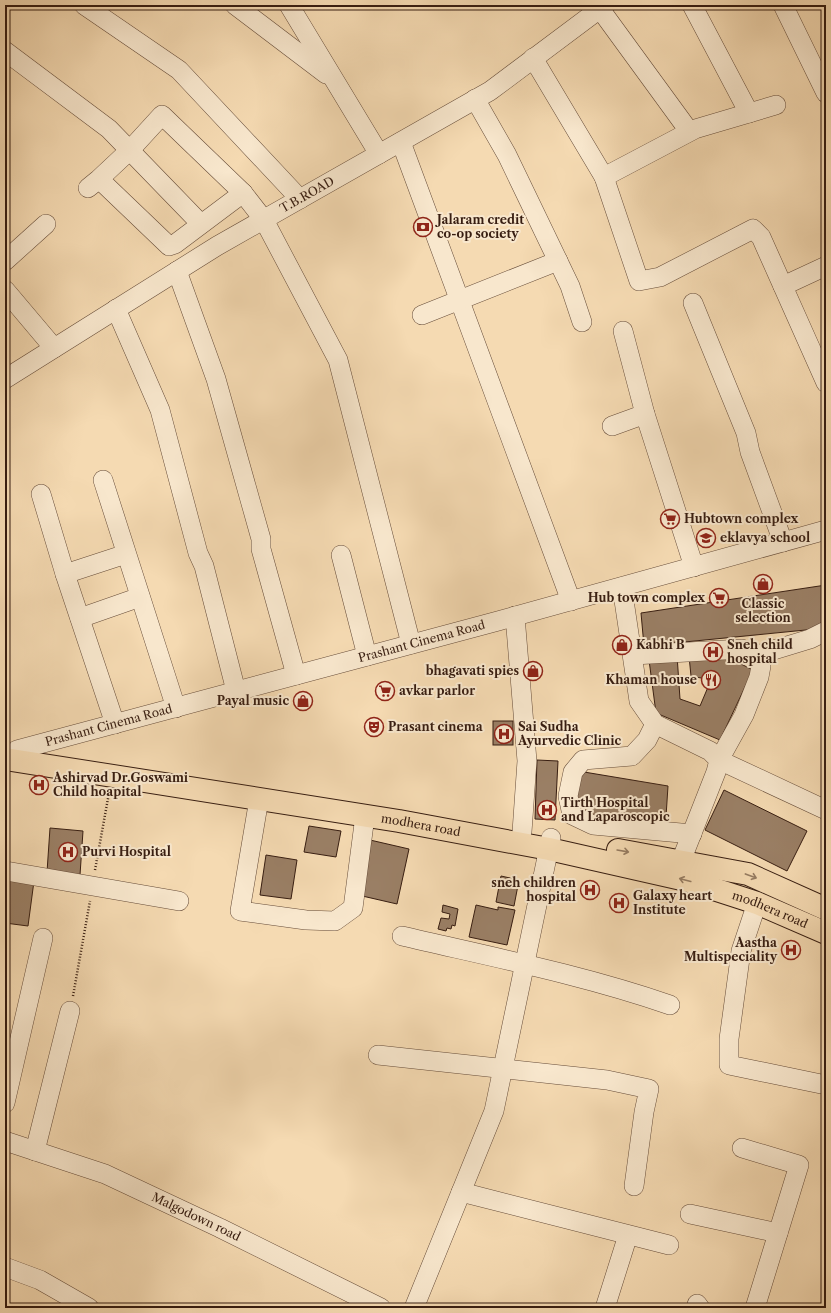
<svg xmlns="http://www.w3.org/2000/svg" width="831" height="1313" viewBox="0 0 831 1313" font-family="'Libre Caslon Text',serif">
  <style>
    .building { fill: #9a7f65; stroke: #371d11 }
    .lines { fill: none; stroke-linecap: round; stroke-linejoin: round }
    .minor-casing { stroke: #664c39; stroke-width: 20 }
    .major-casing { stroke: #371d11; stroke-width: 24 }
    .path { stroke: #371d11; stroke-width: 2.5; stroke-dasharray: 1 2; stroke-linecap: butt }
    .minor { stroke: #f8e7cd; stroke-width: 19 }
    .major { stroke: #f5dab2; stroke-width: 22 }
    .oneway { stroke: #967c62 }
    .labels { text-anchor: middle; stroke-width: 4; stroke-linejoin: round; paint-order: stroke }
    .street-label { font-size: 12px; fill: #371d11; stroke: #f8e7cd }
    .poi-label { font-size: 12px; font-weight: bold; fill: #371d11; stroke: #f8e7cd; text-anchor: start }
  </style>
  <rect width="100%" height="100%" fill="#f5dab2"/>
  <filter id="stains"><feTurbulence type="fractalNoise" baseFrequency=".005" numOctaves="4"/><feColorMatrix values="0 0 0 0 .2 0 0 0 0 .09 0 0 0 0 .02 0 0 0 .5 -.17"/></filter>
  <radialGradient id="worn" r=".72"><stop offset=".6" stop-color="#630" stop-opacity="0"/><stop offset="1" stop-color="#630" stop-opacity=".3"/></radialGradient>
  <g class="building">
    <polygon points="826,585 826,628 644,646 641,613"/>
    <polygon points="677,655 680,699 700,706 711,680 691,676 689,656 725,656 753,670 720,740 656,713 649,660"/>
    <rect x="493" y="721" width="20" height="24"/>
    <polygon points="537,760 558,761 555,820 535,819"/>
    <polygon points="578,771 668,786 665,832 577,819"/>
    <polygon points="724,790 807,831 787,871 705,830"/>
    <polygon points="309,826 341,831 336,857 304,852"/>
    <polygon points="50,828 83,831 80,875 47,872"/>
    <polygon points="370,840 409,849 397,904 358,895"/>
    <polygon points="266,855 297,860 291,899 260,895"/>
    <polygon points="501,876 519,880 514,906 496,902"/>
    <polygon points="5,877 34,881 28,926 5,923"/>
    <polygon points="443,905 458,909 455,926 452,925 451,929 447,928 446,931 438,929 441,918 449,919 450,914 442,912"/>
    <polygon points="476,905 498,910 498,907 515,910 507,945 469,937"/>
  </g>
  <g class="lines">
    <g class="minor-casing">
      <g id="minor">
        <polyline points="84,5 179,70 300,199"/>
        <polyline points="235,5 326,74"/>
        <polyline points="289,5 379,154"/>
        <polyline points="692,5 749,113"/>
        <polyline points="783,5 826,93"/>
        <polyline points="600,9 689,131"/>
        <polyline points="5,51 109,129 201,224"/>
        <polyline points="533,58 604,177 639,281 660,277 753,229 761,237 826,383"/>
        <polyline points="401,142 571,601"/>
        <polyline points="604,177 695,129 776,105"/>
        <polyline points="88,188 99,179 169,246 175,244 243,193 162,115 130,150 99,179"/>
        <polyline points="243,193 264,220 338,360 411,644"/>
        <polyline points="5,261 46,224"/>
        <polyline points="558,261 570,286 582,322"/>
        <polyline points="177,271 216,379 261,539 261,549 296,675"/>
        <polyline points="783,286 826,266"/>
        <polyline points="5,290 54,348"/>
        <polyline points="693,303 746,433 750,452 783,542"/>
        <polyline points="116,309 160,410 198,553 204,566 236,691"/>
        <polyline points="422,315 558,261 507,155 475,99"/>
        <polyline points="623,331 645,414"/>
        <path id="s1" d="M5,379L217,246L490,91L605,5"/>
        <polyline points="612,426 645,414 694,567"/>
        <polyline points="103,480 176,708"/>
        <polyline points="41,494 65,574 115,724"/>
        <polyline points="341,555 367,656"/>
        <polyline points="65,574 126,554"/>
        <polyline points="622,587 639,701 655,724 710,751 719,760 716,772 681,861"/>
        <polyline points="515,616 527,761 522,832"/>
        <polyline points="80,618 140,597"/>
        <polyline points="633,655 742,649 757,655 761,666 759,677 744,715 719,760 826,810"/>
        <polyline points="757,655 810,639 826,631"/>
        <polyline points="655,724 647,740 632,756 583,760 573,772 568,796 572,815 593,825 692,834"/>
        <path id="s2" d="M17,750L498,621L826,530"/>
        <polyline points="259,799 240,911 306,920 335,921 353,908 365,816"/>
        <polyline points="6,871 179,901"/>
        <polyline points="757,903 741,951 729,1039 729,1065 826,1085"/>
        <path d="M402,936C492,957 583,975 670,1005"/>
        <polyline points="378,1055 607,1080 649,1089 644,1112 634,1186"/>
        <polyline points="5,1103 43,938"/>
        <path id="s3" d="M5,1141L105,1174L220,1228L381,1308"/>
        <polyline points="742,1148 799,1165 755,1308"/>
        <polyline points="35,1151 70,1011"/>
        <polyline points="461,1192 669,1245"/>
        <polyline points="690,1214 778,1233"/>
        <polyline points="5,1267 40,1280 89,1308"/>
        <polyline points="697,1304 700,1308"/>
        <polyline points="414,1308 494,1111 551,838"/>
        <polyline points="605,1308 628,1235"/>
      </g>
    </g>
    <g class="major-casing">
      <g id="major">
        <path id="s4" d="M5,759L399,821L549,849L686,880L757,903L826,933"/>
        <polyline points="618,850 748,874 826,909"/>
      </g>
    </g>
    <g class="path">
      <polyline points="95,870 109,793"/>
      <polyline points="73,996 90,901"/>
    </g>
    <use href="#minor" class="minor"/>
    <use href="#major" class="major"/>
  </g>
  <defs><path id="oneway-shaft" d="M-6 0H5M1.5-3L5.5 0L1.5 3" fill="none" stroke-width="1.6" stroke-linecap="round" stroke-linejoin="round"/></defs>
  <g class="oneway">
    <use href="#oneway-shaft" transform="translate(623 851) rotate(10)"/>
    <use href="#oneway-shaft" transform="translate(751 876) rotate(20)"/>
    <use href="#oneway-shaft" transform="translate(685 880) rotate(-165)"/>
  </g>
  <defs>
    <g id="bank-ring" transform="scale(1)"><circle r="9.5" fill="#f8e7cd" stroke="#8f2418" stroke-width="1.5"/><path d="M-6-4H6V4H-6ZM0-2.3a2.3 2.3 0 1 0 0 4.6a2.3 2.3 0 1 0 0-4.6Z" fill="#8f2418"/></g>
    <g id="supermarket-ring" transform="scale(1)"><circle r="9.5" fill="#f8e7cd" stroke="#8f2418" stroke-width="1.5"/><path d="M-6-5.5h2.5l.6 2H6L4.5 2H-2.5L-4.4-4H-6ZM-1.5 3.2a1.3 1.3 0 1 0 .1 0ZM3 3.2a1.3 1.3 0 1 0 .1 0Z" fill="#8f2418"/></g>
    <g id="school-ring" transform="scale(1)"><circle r="9.5" fill="#f8e7cd" stroke="#8f2418" stroke-width="1.5"/><path d="M0-5L7-2L0 1L-7-2ZM-4 1L0 2.5L4 1V4Q0 6-4 4Z" fill="#8f2418"/></g>
    <g id="shop-ring" transform="scale(1)"><circle r="9.5" fill="#f8e7cd" stroke="#8f2418" stroke-width="1.5"/><path d="M-5-2.5h2.3a2.7 3.5 0 0 1 5.4 0H5L5.5 6h-11ZM-1.5-2.5h3a1.5 2.3 0 0 0-3 0Z" fill="#8f2418"/></g>
    <g id="hospital-ring" transform="scale(1)"><circle r="9.5" fill="#f8e7cd" stroke="#8f2418" stroke-width="1.5"/><path d="M-5-5h3v3.5h4V-5h3V5h-3V1.5h-4V5h-3Z" fill="#8f2418"/></g>
    <g id="restaurant-ring" transform="scale(1)"><circle r="9.5" fill="#f8e7cd" stroke="#8f2418" stroke-width="1.5"/><path d="M-5-6h1v4h1v-4h1v4h1v-4h1v5L-1.5 .5V6h-2V.5L-5-1ZM5-6V6H3V1.5H1.5Q1.5-4 5-6Z" fill="#8f2418"/></g>
    <g id="theatre-ring" transform="scale(1)"><circle r="9.5" fill="#f8e7cd" stroke="#8f2418" stroke-width="1.5"/><path d="M-5-5.5Q0-4 5-5.5V0Q5 5 0 6Q-5 5-5 0ZM-3.3-2.5H-1v1.5H-3.3ZM1-2.5H3.3v1.5H1ZM-2.8 1Q0 5.5 2.8 1Z" fill="#8f2418"/></g>
  </defs>
  <g fill-rule="evenodd">
    <use href="#bank-ring" x="423" y="227"/>
    <use href="#supermarket-ring" x="670" y="519"/>
    <use href="#school-ring" x="706" y="538"/>
    <use href="#shop-ring" x="763" y="584"/>
    <use href="#supermarket-ring" x="719" y="598"/>
    <use href="#shop-ring" x="622" y="645"/>
    <use href="#hospital-ring" x="713" y="652"/>
    <use href="#shop-ring" x="533" y="671"/>
    <use href="#restaurant-ring" x="711" y="680"/>
    <use href="#supermarket-ring" x="385" y="691"/>
    <use href="#shop-ring" x="303" y="701"/>
    <use href="#theatre-ring" x="374" y="727"/>
    <use href="#hospital-ring" x="504" y="734"/>
    <use href="#hospital-ring" x="39" y="785"/>
    <use href="#hospital-ring" x="547" y="810"/>
    <use href="#hospital-ring" x="68" y="852"/>
    <use href="#hospital-ring" x="590" y="890"/>
    <use href="#hospital-ring" x="619" y="903"/>
    <use href="#hospital-ring" x="791" y="950"/>
  </g>
  <g class="labels">
    <g class="street-label">
      <text dy="4" stroke="none"><textPath href="#s1" startOffset="354">T.B.ROAD</textPath></text>
      <text dy="4" stroke="none"><textPath href="#s2" startOffset="419">Prashant Cinema Road</textPath></text>
      <text dy="4" stroke="none"><textPath href="#s2" startOffset="95">Prashant Cinema Road</textPath></text>
      <text dy="4" stroke="none"><textPath href="#s4" startOffset="421">modhera road</textPath></text>
      <text dy="4" stroke="none"><textPath href="#s4" startOffset="781">modhera road</textPath></text>
      <text dy="4" stroke="none"><textPath href="#s3" startOffset="206">Malgodown road</textPath></text>
    </g>
    <g class="poi-label">
      <text x="437" y="224">Jalaram credit<tspan x="437" dy="14">co-op society</tspan></text>
      <text x="684" y="523">Hubtown complex</text>
      <text x="720" y="542">eklavya school</text>
      <text x="705" y="602" text-anchor="end">Hub town complex</text>
      <text x="763" y="608" text-anchor="middle">Classic<tspan x="763" dy="14">selection</tspan></text>
      <text x="636" y="649">Kabhi B</text>
      <text x="727" y="649">Sneh child<tspan x="727" dy="14">hospital</tspan></text>
      <text x="519" y="675" text-anchor="end">bhagavati spies</text>
      <text x="697" y="684" text-anchor="end">Khaman house</text>
      <text x="399" y="695">avkar parlor</text>
      <text x="289" y="705" text-anchor="end">Payal music</text>
      <text x="388" y="731">Prasant cinema</text>
      <text x="518" y="731">Sai Sudha<tspan x="518" dy="14">Ayurvedic Clinic</tspan></text>
      <text x="53" y="782">Ashirvad Dr.Goswami<tspan x="53" dy="14">Child hoapital</tspan></text>
      <text x="561" y="807">Tirth Hospital<tspan x="561" dy="14">and Laparoscopic</tspan></text>
      <text x="82" y="856">Purvi Hospital</text>
      <text x="576" y="887" text-anchor="end">sneh children<tspan x="576" dy="14">hospital</tspan></text>
      <text x="633" y="900">Galaxy heart<tspan x="633" dy="14">Institute</tspan></text>
      <text x="777" y="947" text-anchor="end">Aastha<tspan x="777" dy="14">Multispeciality</tspan></text>
    </g>
  </g>
  <rect width="831" height="1313" fill="none" stroke="#f5dab2" stroke-width="20"/>
  <rect x="6" y="6" width="819" height="1301" fill="none" stroke="#371d11" stroke-width="2"/>
  <rect x="10" y="10" width="811" height="1293" fill="none" stroke="#371d11"/>
  <rect width="100%" height="100%" filter="url(#stains)"/>
  <rect width="100%" height="100%" fill="url(#worn)"/>
</svg>
